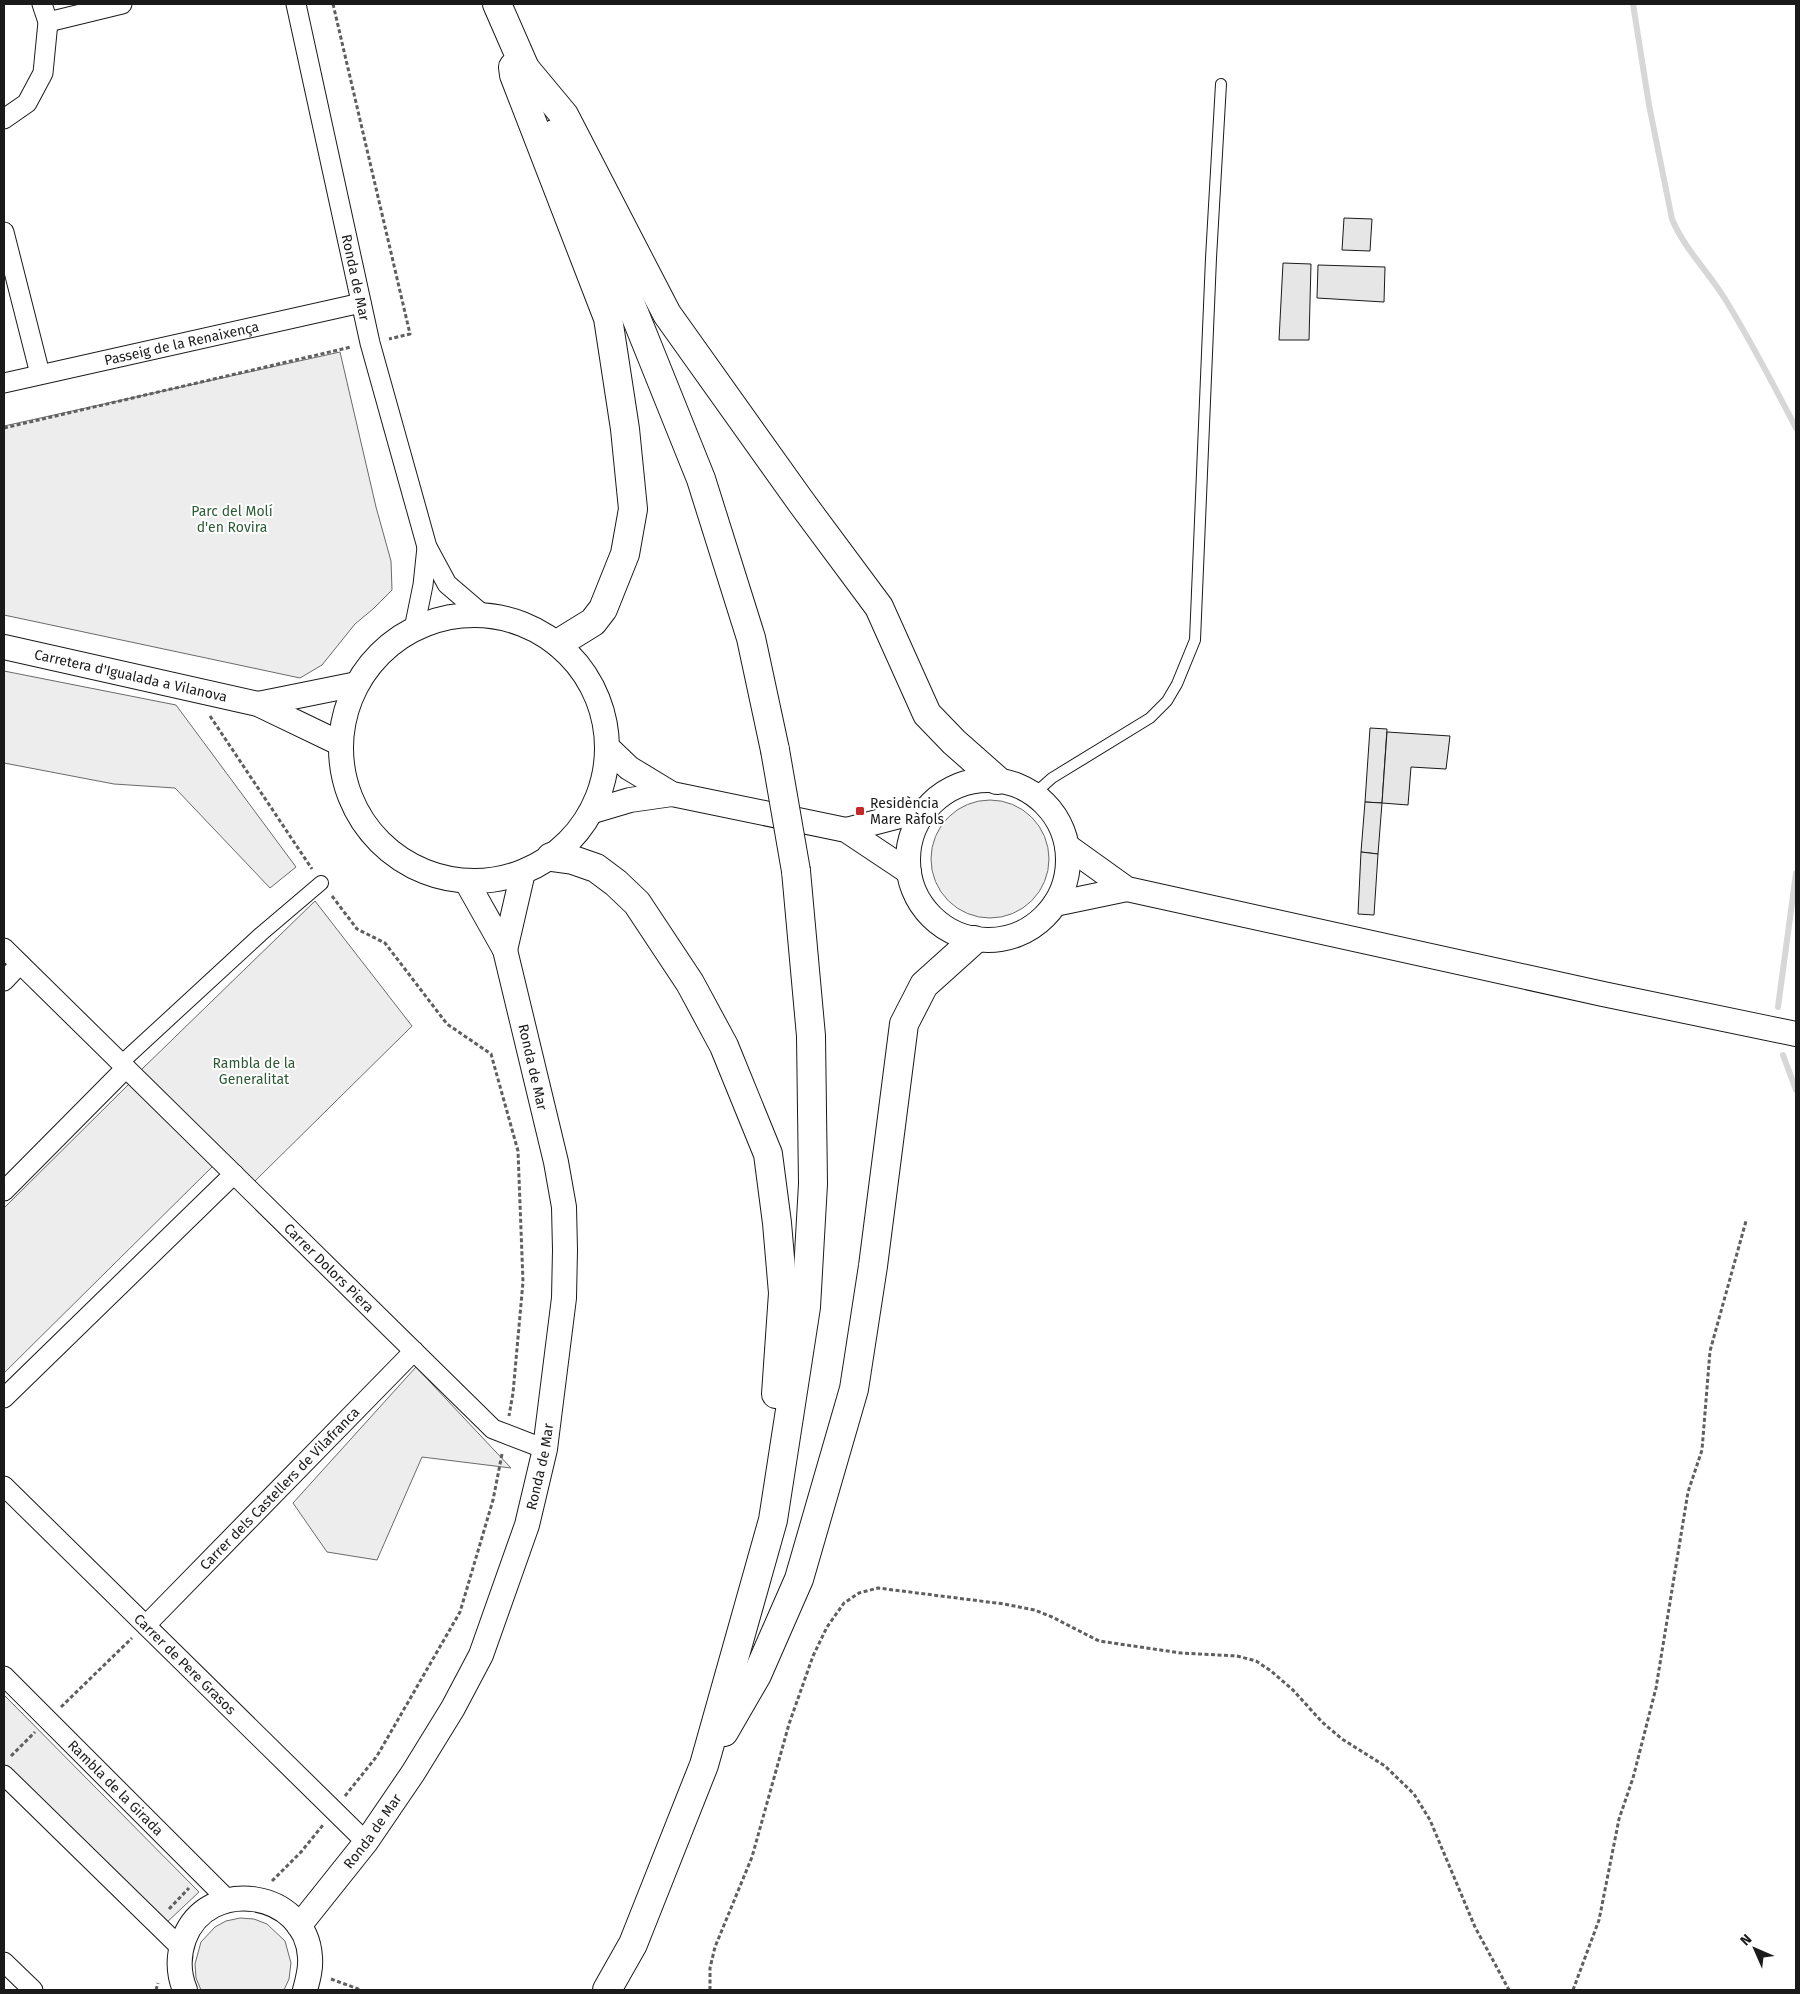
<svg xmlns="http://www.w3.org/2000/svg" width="1800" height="1994" viewBox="0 0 1800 1994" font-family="'Fira Sans',sans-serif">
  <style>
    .built { fill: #ededed; stroke: #6a6a6a }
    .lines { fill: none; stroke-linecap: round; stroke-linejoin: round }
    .stream { stroke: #d7d7d7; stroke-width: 6 }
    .building { fill: #e6e6e6; stroke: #1a1a1a }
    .service-casing { stroke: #1a1a1a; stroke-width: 12 }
    .pedestrian-casing { stroke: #1a1a1a; stroke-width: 16 }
    .minor-casing { stroke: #1a1a1a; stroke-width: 21 }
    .tertiary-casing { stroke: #1a1a1a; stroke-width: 26 }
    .trunk-casing { stroke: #1a1a1a; stroke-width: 30 }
    .path { stroke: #5f5f5f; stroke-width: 3; stroke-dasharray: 4 2.5; stroke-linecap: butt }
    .service { stroke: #fff; stroke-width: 10 }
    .pedestrian { stroke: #fff; stroke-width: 14 }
    .minor { stroke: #fff; stroke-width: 19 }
    .tertiary { stroke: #fff; stroke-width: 24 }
    .trunk { stroke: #fff; stroke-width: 28 }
    .trunk-bridge-casing { stroke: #1a1a1a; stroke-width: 30; stroke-linecap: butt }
    .trunk-bridge { stroke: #fff; stroke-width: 28 }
    .poi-dot { fill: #c62828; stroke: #fff; stroke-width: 2 }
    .labels { text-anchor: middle; stroke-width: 4; stroke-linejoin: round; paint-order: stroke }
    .street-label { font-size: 14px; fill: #1a1a1a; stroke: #fff }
    .park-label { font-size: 14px; fill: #2b5a34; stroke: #fff }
    .poi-label { font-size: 14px; fill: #1a1a1a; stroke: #fff; text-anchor: start }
  </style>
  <rect width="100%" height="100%" fill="#fff"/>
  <g class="built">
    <polygon points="340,352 376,507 391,561 392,590 373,609 355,624 322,665 300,678 4,615 4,426"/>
    <polygon points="4,671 176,705 296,867 270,888 175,788 114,784 4,763"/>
    <circle cx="990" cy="859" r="59"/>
    <polygon points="315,901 412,1026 254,1182 139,1072"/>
    <polygon points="129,1084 213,1166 4,1373 4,1208"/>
    <polygon points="416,1367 511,1468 422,1457 377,1560 327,1552 293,1503"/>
    <polygon points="4,1695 199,1892 165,1924 4,1764"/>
    <polygon points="240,1918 254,1919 267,1924 285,1941 291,1963 289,1979 284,1990 201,1990 196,1978 195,1964 201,1942 215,1927 226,1921"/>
  </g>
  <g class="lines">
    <g class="stream">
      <path d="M1633,4L1649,105L1672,219C1685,250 1708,271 1725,299C1751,341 1773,384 1796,428"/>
      <polyline points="1778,1007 1796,873"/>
      <polyline points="1783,1055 1796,1090"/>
    </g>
  </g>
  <g class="building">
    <polygon points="1344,218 1372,219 1370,251 1342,250"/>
    <polygon points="1283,263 1311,264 1309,340 1279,340"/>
    <polygon points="1318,265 1385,267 1384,302 1317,298"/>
    <polygon points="1370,728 1387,729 1382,803 1365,802"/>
    <polygon points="1387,732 1450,736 1446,769 1411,767 1408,805 1382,803"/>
    <polygon points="1365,802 1382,803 1378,854 1361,852"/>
    <polygon points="1361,852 1378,854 1374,915 1358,914"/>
  </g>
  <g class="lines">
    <g class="service-casing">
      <polyline id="service" points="1034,794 1052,778 1150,718 1167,701 1177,684 1195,640 1211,258 1221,84"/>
    </g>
    <g class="pedestrian-casing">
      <polyline id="pedestrian" points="121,1063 261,934 321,883"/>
    </g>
    <g class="minor-casing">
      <g id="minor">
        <path id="s1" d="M296,4L370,343L427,547L447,584L482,614"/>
        <polyline points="48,22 122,4"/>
        <polyline points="4,119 27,103 43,73 48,22 42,4"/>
        <polyline points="4,232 40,374"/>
        <path id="s2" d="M4,383L361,303"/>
        <polyline points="414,629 423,585 427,547"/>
        <path id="s3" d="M4,948L493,1429L545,1449"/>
        <polyline points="4,981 20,964"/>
        <polyline points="4,1191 126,1068"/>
        <polyline points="4,1398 234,1174"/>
        <path id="s4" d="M4,1486L366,1842"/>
        <path id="s5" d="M146,1625L414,1351"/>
        <path id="s6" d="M4,1676L227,1899"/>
        <polyline points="4,1775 181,1948"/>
        <polyline points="4,1962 33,1990"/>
      </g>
    </g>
    <g class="tertiary-casing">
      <g id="tertiary">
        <circle cx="474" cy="748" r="133"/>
        <path id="s7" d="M4,647L258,704L337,742"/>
        <polyline points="258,704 357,684"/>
        <polyline points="607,747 629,768 672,794 846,830 909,872"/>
        <circle cx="988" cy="860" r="80"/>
        <polyline points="593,811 630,800 672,794"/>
        <polyline points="846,830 927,809"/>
        <polyline points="1067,846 1127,889 1603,994 1796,1034"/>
        <polyline points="1055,904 1127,889"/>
        <polyline points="505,950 523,872"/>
        <path id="s8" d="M299,1926L366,1842L413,1773L453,1708L481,1655L527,1525L545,1449L564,1298L565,1250L564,1207L556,1162L505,950L469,886"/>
        <path d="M185,1990C178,1973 178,1956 184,1939C207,1876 306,1890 310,1957C311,1969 308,1979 305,1990"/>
      </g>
    </g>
    <g class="trunk-casing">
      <g id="trunk">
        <polyline points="497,4 532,84"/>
        <polyline points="513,67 514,75 608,318 625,429 633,509 625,554 603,609 593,622 559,643"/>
        <polyline points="524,67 564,115 667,314 801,502 879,607 927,714 954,742 997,780"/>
        <polyline points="554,134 625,290 701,479 751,638 775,750"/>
        <polyline points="551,857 573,860 596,868 616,883 637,903 690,983 724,1046 768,1154 777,1223 783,1293 776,1394"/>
        <polyline points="724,1732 757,1675 799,1579 854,1389 873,1266 904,1024 924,985 974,940"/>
        <polyline points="607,1990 633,1944 704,1765 773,1520 806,1307 813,1184 811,1036 796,871"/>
      </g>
    </g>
    <g class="path">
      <polyline points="333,4 410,334 389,339"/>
      <polyline points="4,428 351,347"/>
      <polyline points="210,716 312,869"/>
      <polyline points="332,896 357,929 385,943 447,1024 491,1054 518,1151 523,1282 513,1393 509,1416"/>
      <polyline points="61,1707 132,1638"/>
      <polyline points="11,1756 35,1732"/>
      <polyline points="345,1796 377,1756 460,1612 493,1500 502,1454"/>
      <polyline points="272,1881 301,1852 323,1825"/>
      <polyline points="169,1909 189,1888"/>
      <polyline points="331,1979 361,1990"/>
      <polyline points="156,1990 158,1983"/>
      <polyline points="710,1990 710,1968 715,1947 752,1857 789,1724 813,1656 827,1627 844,1603 859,1593 878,1588 1004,1604 1035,1610 1052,1617 1099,1641 1181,1653 1237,1656 1256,1661 1271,1671 1293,1690 1322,1722 1342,1739 1385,1766 1414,1794 1430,1820 1475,1927 1509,1990"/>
      <polyline points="1573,1990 1599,1920 1619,1819 1633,1778 1656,1688 1688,1492 1702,1450 1710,1351 1746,1221"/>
    </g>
    <use href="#service" class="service"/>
    <use href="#pedestrian" class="pedestrian"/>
    <use href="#minor" class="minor"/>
    <use href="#tertiary" class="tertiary"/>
    <use href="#trunk" class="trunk"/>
    <g class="trunk-bridge-casing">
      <polyline id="trunk-bridge" points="775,750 796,871"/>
    </g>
    <use href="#trunk-bridge" class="trunk-bridge"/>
  </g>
  <rect class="poi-dot" x="855" y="806" width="10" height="10" rx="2.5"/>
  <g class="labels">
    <g class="street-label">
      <text dy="5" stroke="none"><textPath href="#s1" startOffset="280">Ronda de Mar</textPath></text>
      <text dy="5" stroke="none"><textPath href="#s2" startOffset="182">Passeig de la Renaixença</textPath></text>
      <text dy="5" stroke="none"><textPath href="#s7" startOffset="130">Carretera d'Igualada a Vilanova</textPath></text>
      <text transform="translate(533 1067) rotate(77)" y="5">Ronda de Mar</text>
      <text dy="5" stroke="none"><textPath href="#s3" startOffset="456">Carrer Dolors Piera</textPath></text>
      <text dy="5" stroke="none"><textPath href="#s8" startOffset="525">Ronda de Mar</textPath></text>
      <text dy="5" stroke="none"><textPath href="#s5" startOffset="191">Carrer dels Castellers de Vilafranca</textPath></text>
      <text dy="5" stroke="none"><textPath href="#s4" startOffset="254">Carrer de Pere Grasos</textPath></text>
      <text dy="5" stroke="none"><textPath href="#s6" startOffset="158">Rambla de la Girada</textPath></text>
      <text dy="5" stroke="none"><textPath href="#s8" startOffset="120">Ronda de Mar</textPath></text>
    </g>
    <g class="park-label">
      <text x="232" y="516">Parc del Molí<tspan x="232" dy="16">d'en Rovira</tspan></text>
      <text x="254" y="1068">Rambla de la<tspan x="254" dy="16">Generalitat</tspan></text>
    </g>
    <g class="poi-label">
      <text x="870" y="808">Residència<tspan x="870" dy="16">Mare Ràfols</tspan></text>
    </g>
  </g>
  <rect width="1800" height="1994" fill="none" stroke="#1a1a1a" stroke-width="10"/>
  <g transform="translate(1755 1949) rotate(315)" stroke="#ffffff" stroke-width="4" paint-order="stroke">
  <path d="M0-4L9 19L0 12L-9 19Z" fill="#1a1a1a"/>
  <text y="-8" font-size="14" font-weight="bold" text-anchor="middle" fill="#1a1a1a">N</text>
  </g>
</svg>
